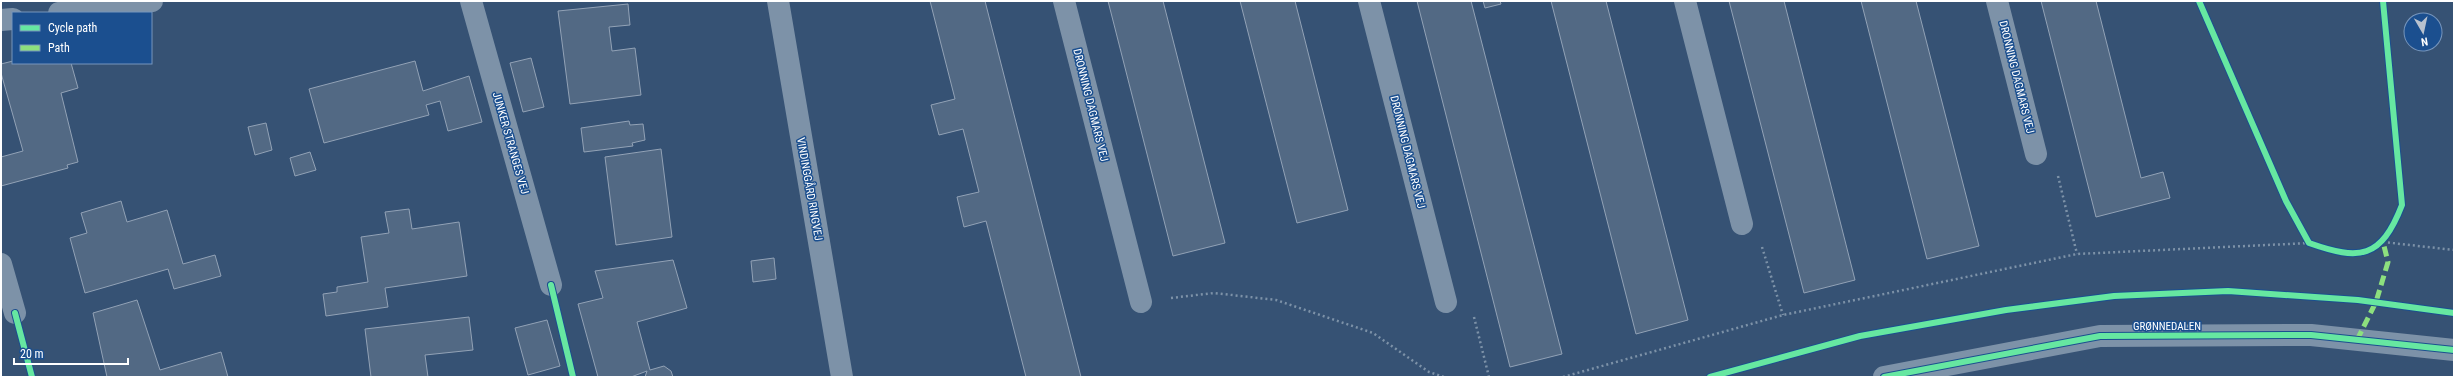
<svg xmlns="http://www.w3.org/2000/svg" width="2455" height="378" viewBox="0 0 2455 378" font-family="'Roboto Condensed',sans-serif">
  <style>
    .building { fill: #526984; stroke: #92a2b6 }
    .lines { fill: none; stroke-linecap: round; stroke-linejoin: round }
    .path { stroke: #7d92a8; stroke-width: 2.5; stroke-dasharray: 2 3; stroke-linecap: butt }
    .minor { stroke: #7d92a8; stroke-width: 22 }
    .quiet { stroke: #8de07e; stroke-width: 5; stroke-dasharray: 10 5; stroke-linecap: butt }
    .cycleway-casing { stroke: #1b4f8f; stroke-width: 8 }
    .cycleway { stroke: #66e7a1; stroke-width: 6 }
    .labels { text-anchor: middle; stroke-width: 3; stroke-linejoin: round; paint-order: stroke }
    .street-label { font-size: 11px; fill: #fff; stroke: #1b4f8f }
  </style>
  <rect width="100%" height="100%" fill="#365274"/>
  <g class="building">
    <polygon points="930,1 985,1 1081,377 1026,377 986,221 964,227 957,197 979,192 963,129 939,135 931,105 955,99"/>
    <polygon points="1108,1 1163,1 1225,243 1173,256"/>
    <polygon points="1240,1 1295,1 1348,210 1297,223"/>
    <polygon points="1417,1 1471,1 1562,354 1510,367"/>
    <polygon points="1483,1 1500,1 1501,4 1485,8"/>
    <polygon points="1551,1 1606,1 1688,320 1636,334"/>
    <polygon points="1729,1 1784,1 1855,280 1804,293"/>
    <polygon points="1861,1 1916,1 1979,246 1927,259"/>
    <polygon points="2041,1 2096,1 2141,178 2163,172 2170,198 2096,217"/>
    <polygon points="628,4 630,25 609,27 612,51 635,48 641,95 570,104 558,11"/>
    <polygon points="531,58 544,107 523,112 510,63"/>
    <polygon points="13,61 13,63 71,63 78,88 61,93 78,162 67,165 68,168 1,186 1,157 23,151 1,73 1,64"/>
    <polygon points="415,61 423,91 469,76 482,122 448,131 440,101 426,105 429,115 324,143 309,89"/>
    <polygon points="629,121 630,125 643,124 645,140 632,143 633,146 584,152 581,128"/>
    <polygon points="266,123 272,150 255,155 248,127"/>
    <polygon points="661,149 672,237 616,245 605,157"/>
    <polygon points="310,152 316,170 295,176 290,158"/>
    <polygon points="121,201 127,222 167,210 183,264 215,255 221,276 174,289 168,269 85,293 70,238 87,233 81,213"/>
    <polygon points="409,209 412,229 459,222 467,276 385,288 388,307 326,316 323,294 337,292 337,287 368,282 361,237 389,233 385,212"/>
    <polygon points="774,258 776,279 753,282 751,261"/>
    <polygon points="673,260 687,308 637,322 650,370 664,366 671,371 673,377 645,377 647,371 631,377 598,377 578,304 603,298 595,271"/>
    <polygon points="137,300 160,370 221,352 228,377 107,377 93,313"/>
    <polygon points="469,317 473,350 425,355 428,377 371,377 365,329"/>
    <polygon points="547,320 560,366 528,375 515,328"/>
  </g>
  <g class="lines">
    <g class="path">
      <polyline points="2058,176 2077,254"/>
      <polyline points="2383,242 2454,250"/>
      <polyline points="1762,247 1783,315"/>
      <polyline points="1171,298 1214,293 1276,300 1373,333 1429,372 1444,377"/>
      <polyline points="1474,317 1489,377"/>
      <polyline points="1563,377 1783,315 2077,254 2309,243"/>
    </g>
    <g class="minor">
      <polyline points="471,1 551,285"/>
      <polyline points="778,1 842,377"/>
      <polyline points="1064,1 1141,302"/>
      <polyline points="1369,1 1446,302"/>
      <polyline points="1685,1 1742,224"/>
      <polyline points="1997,1 2036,154"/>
      <polyline points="59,13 152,1"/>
      <polyline points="1,20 13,19"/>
      <polyline points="1,264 15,313"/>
      <polyline points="1884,377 2100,336 2311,335 2454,350"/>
    </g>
    <polyline class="quiet" points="2357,340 2376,302 2388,262 2383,242"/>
    <g class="cycleway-casing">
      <g id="cycleway">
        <path d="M2199,1L2286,201L2309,243C2360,261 2381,259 2402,205L2383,1"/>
        <polyline points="551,285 573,377"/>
        <polyline points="15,313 32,377"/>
        <polyline points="1710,377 1860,336 2006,310 2114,296 2228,291 2358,300 2454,313"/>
        <polyline points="1884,377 2100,336 2311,335 2454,350"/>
      </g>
    </g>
    <use href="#cycleway" class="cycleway"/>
  </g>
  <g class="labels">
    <g class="street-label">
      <text transform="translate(2017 77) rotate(76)" y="4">DRONNING DAGMARS VEJ</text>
      <text transform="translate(1091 105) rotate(76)" y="4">DRONNING DAGMARS VEJ</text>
      <text transform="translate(511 143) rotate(74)" y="4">JUNKER STRANGES VEJ</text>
      <text transform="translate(1408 152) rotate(76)" y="4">DRONNING DAGMARS VEJ</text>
      <text transform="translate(810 189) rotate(80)" y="4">VINDINGGÅRD RINGVEJ</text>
      <text x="2167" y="330">GRØNNEDALEN</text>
    </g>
  </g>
  <rect width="2455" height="378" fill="none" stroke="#ffffff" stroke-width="4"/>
  <rect x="12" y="12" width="140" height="52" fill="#1b4f8f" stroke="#7695bc"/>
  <rect x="20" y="25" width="20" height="6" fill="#66e7a1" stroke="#7695bc"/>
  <text x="48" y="32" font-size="12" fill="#ffffff">Cycle path</text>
  <rect x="20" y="45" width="20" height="6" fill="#8de07e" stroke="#7695bc"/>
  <text x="48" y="52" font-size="12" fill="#ffffff">Path</text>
  <g transform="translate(2423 32) rotate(171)"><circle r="19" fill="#1b4f8f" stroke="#7695bc"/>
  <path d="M0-3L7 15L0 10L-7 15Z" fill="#b9c2ce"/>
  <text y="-6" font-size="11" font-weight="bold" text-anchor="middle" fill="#ffffff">N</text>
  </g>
  <path d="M14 358v6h114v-6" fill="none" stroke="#ffffff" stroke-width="2"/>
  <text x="20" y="358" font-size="12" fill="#ffffff" stroke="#1b4f8f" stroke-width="3" paint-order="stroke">20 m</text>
</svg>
